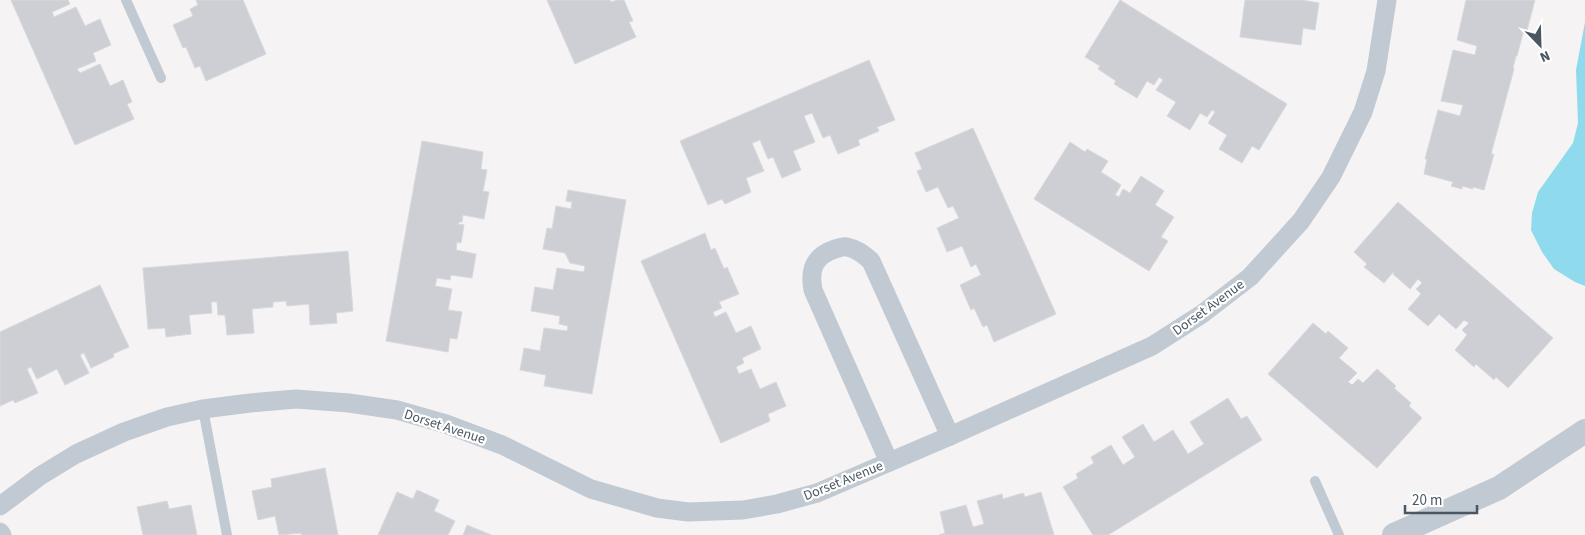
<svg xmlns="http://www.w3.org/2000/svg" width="1585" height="535" viewBox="0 0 1585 535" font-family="'Source Sans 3',sans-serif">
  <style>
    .water { fill: #90daee }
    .building { fill: #cdcfd5; stroke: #d7d9de }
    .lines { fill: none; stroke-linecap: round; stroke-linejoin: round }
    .service { stroke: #c1cad2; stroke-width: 10 }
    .minor { stroke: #c1cad2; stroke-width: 19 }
    .tertiary { stroke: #c1cad2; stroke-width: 24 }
    .labels { text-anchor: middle; stroke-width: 4.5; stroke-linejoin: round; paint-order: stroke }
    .street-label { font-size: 14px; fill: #4a5661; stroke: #fff }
  </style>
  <rect width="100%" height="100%" fill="#f5f3f3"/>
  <polygon class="water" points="1585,22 1585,286 1575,282 1554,269 1542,252 1531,230 1532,213 1538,192 1573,143 1578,123 1576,70"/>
  <g class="building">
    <polygon points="11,0 68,0 70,4 52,12 54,17 76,7 85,26 100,19 111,45 93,53 96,61 77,69 80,73 100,64 110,86 123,80 132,102 127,104 134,119 75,145"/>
    <polygon points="196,0 243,0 266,54 206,81 200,66 195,68 186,47 183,48 173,25 193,16 190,9 198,5"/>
    <polygon points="547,0 610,0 611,2 617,0 624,0 633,21 629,22 636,37 575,64"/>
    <polygon points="1120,0 1287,104 1259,150 1252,146 1242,163 1219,149 1227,135 1208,123 1215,112 1212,110 1207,117 1200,113 1190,130 1167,116 1176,102 1156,90 1163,80 1159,77 1154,85 1147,81 1137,98 1114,84 1116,81 1098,69 1100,66 1085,57"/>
    <polygon points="1245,0 1302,0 1319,3 1315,30 1303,28 1301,45 1240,37"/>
    <polygon points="1466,0 1535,0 1526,34 1523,33 1517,56 1516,56 1513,68 1514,69 1491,154 1494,154 1484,190 1473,187 1473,189 1462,186 1462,189 1451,186 1453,182 1424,174 1427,159 1425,159 1438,110 1460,116 1463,105 1441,101 1453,50 1475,55 1477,46 1457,40"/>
    <polygon points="869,60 895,120 877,127 879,131 858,140 860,145 838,154 830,135 823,138 812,113 804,116 815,142 793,151 801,170 782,178 773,157 768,159 760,140 752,143 764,171 746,178 751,192 725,204 722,199 708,205 680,141"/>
    <polygon points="973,128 1056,314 994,342 987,325 983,327 974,308 971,310 960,285 981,275 976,264 971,267 962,246 947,252 937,228 959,218 953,206 948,208 938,187 926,192 917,171 922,169 915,153"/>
    <polygon points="422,141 483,152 481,169 487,170 483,191 489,192 484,219 463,215 462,222 459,222 458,224 464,225 461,243 457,242 456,250 476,254 472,278 451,275 450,280 437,278 435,286 452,289 448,310 462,312 457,339 450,338 448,352 386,341"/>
    <polygon points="1070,142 1085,152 1087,149 1108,161 1101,172 1121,185 1115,195 1119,197 1123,189 1130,193 1141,176 1164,191 1155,205 1174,217 1161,237 1168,241 1149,271 1034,199"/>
    <polygon points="568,190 626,200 592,394 544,386 546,375 520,370 524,348 540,351 544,328 567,331 568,326 559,324 560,316 531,311 535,287 553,290 557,268 584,272 585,266 570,263 565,253 543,249 547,228 552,229 556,206 571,209 572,202 566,201"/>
    <polygon points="1398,202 1553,338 1508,388 1496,377 1494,380 1476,364 1474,367 1455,350 1467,335 1462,330 1469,323 1464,320 1456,329 1439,314 1428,326 1408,309 1421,294 1416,289 1422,283 1418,279 1410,289 1393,274 1394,271 1384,283 1364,267 1367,264 1354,252"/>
    <polygon points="705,233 711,250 715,248 724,269 727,267 739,294 719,302 722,308 713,312 715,317 726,312 736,333 751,326 761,349 742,358 744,363 736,367 739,374 751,369 760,389 776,382 786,406 768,414 770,421 721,443 641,261"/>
    <polygon points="348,251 353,311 336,313 337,323 310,325 309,304 287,306 286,301 273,302 273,307 252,309 254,333 227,335 225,315 218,315 217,302 211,302 212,313 189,315 191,334 166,337 165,328 148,329 143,268"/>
    <polygon points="100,285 129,347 113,354 114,357 91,368 84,353 80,355 89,373 65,385 57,369 37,379 31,367 27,369 38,393 15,403 13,400 0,406 0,332"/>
    <polygon points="1313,323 1326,334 1328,331 1348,348 1339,358 1357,373 1348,382 1352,385 1358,379 1363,383 1377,369 1396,386 1394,388 1411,403 1409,406 1422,418 1377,468 1268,374"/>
    <polygon points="1228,398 1241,419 1247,416 1262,440 1108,535 1093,535 1063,487 1078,478 1076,474 1094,463 1091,457 1111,445 1123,465 1135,457 1122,437 1143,424 1154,442 1173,430 1188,454 1204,444 1190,422"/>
    <polygon points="325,468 338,535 301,535 301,533 279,535 275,516 258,520 252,491 272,487 271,479"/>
    <polygon points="417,490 439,500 434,511 455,521 448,535 378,535 397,492 413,499"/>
    <polygon points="1041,492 1054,535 939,535 945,533 940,512 966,505 973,527 984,524 977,501 1002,494 1003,499 1023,493 1025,497"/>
    <polygon points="167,501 169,509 191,505 197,535 143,535 137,507"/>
    <polygon points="467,525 491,535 463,535"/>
  </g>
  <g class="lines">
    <g class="service">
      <polyline points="126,0 161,78"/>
      <polyline points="203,409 227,535"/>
      <polyline points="1315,481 1339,535"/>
    </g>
    <g class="minor">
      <path d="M889,462L813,290C809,269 814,256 835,249C839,248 843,246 847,247C857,249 863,254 871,261L950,436"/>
      <polyline points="0,506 40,476 76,454 124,432 167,417 203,409 250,403 296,399 349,403 397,410 446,424 502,445 591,489 657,508 688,512 743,510 777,504 817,493 950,436 1152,346 1202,314 1250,277 1301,221 1331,177 1363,112 1376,71 1387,0"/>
      <polyline points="0,532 2,535"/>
    </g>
    <polyline class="tertiary" points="1394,535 1499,488 1585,431"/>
  </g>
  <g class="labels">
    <g class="street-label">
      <text transform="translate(1208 307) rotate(-36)" y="5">Dorset Avenue</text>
      <text transform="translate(445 426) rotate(18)" y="5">Dorset Avenue</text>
      <text transform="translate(843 480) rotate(-22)" y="5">Dorset Avenue</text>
    </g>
  </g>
  <g transform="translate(1540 45) rotate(157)" stroke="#ffffff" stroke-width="4" paint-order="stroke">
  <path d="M0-4L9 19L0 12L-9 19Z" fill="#4a5661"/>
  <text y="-8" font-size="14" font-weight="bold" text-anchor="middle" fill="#4a5661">N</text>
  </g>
  <path d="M1405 505v8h72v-8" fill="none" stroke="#4a5661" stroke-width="2.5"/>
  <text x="1412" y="505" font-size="15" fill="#4a5661" stroke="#ffffff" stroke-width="4" paint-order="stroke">20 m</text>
</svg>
